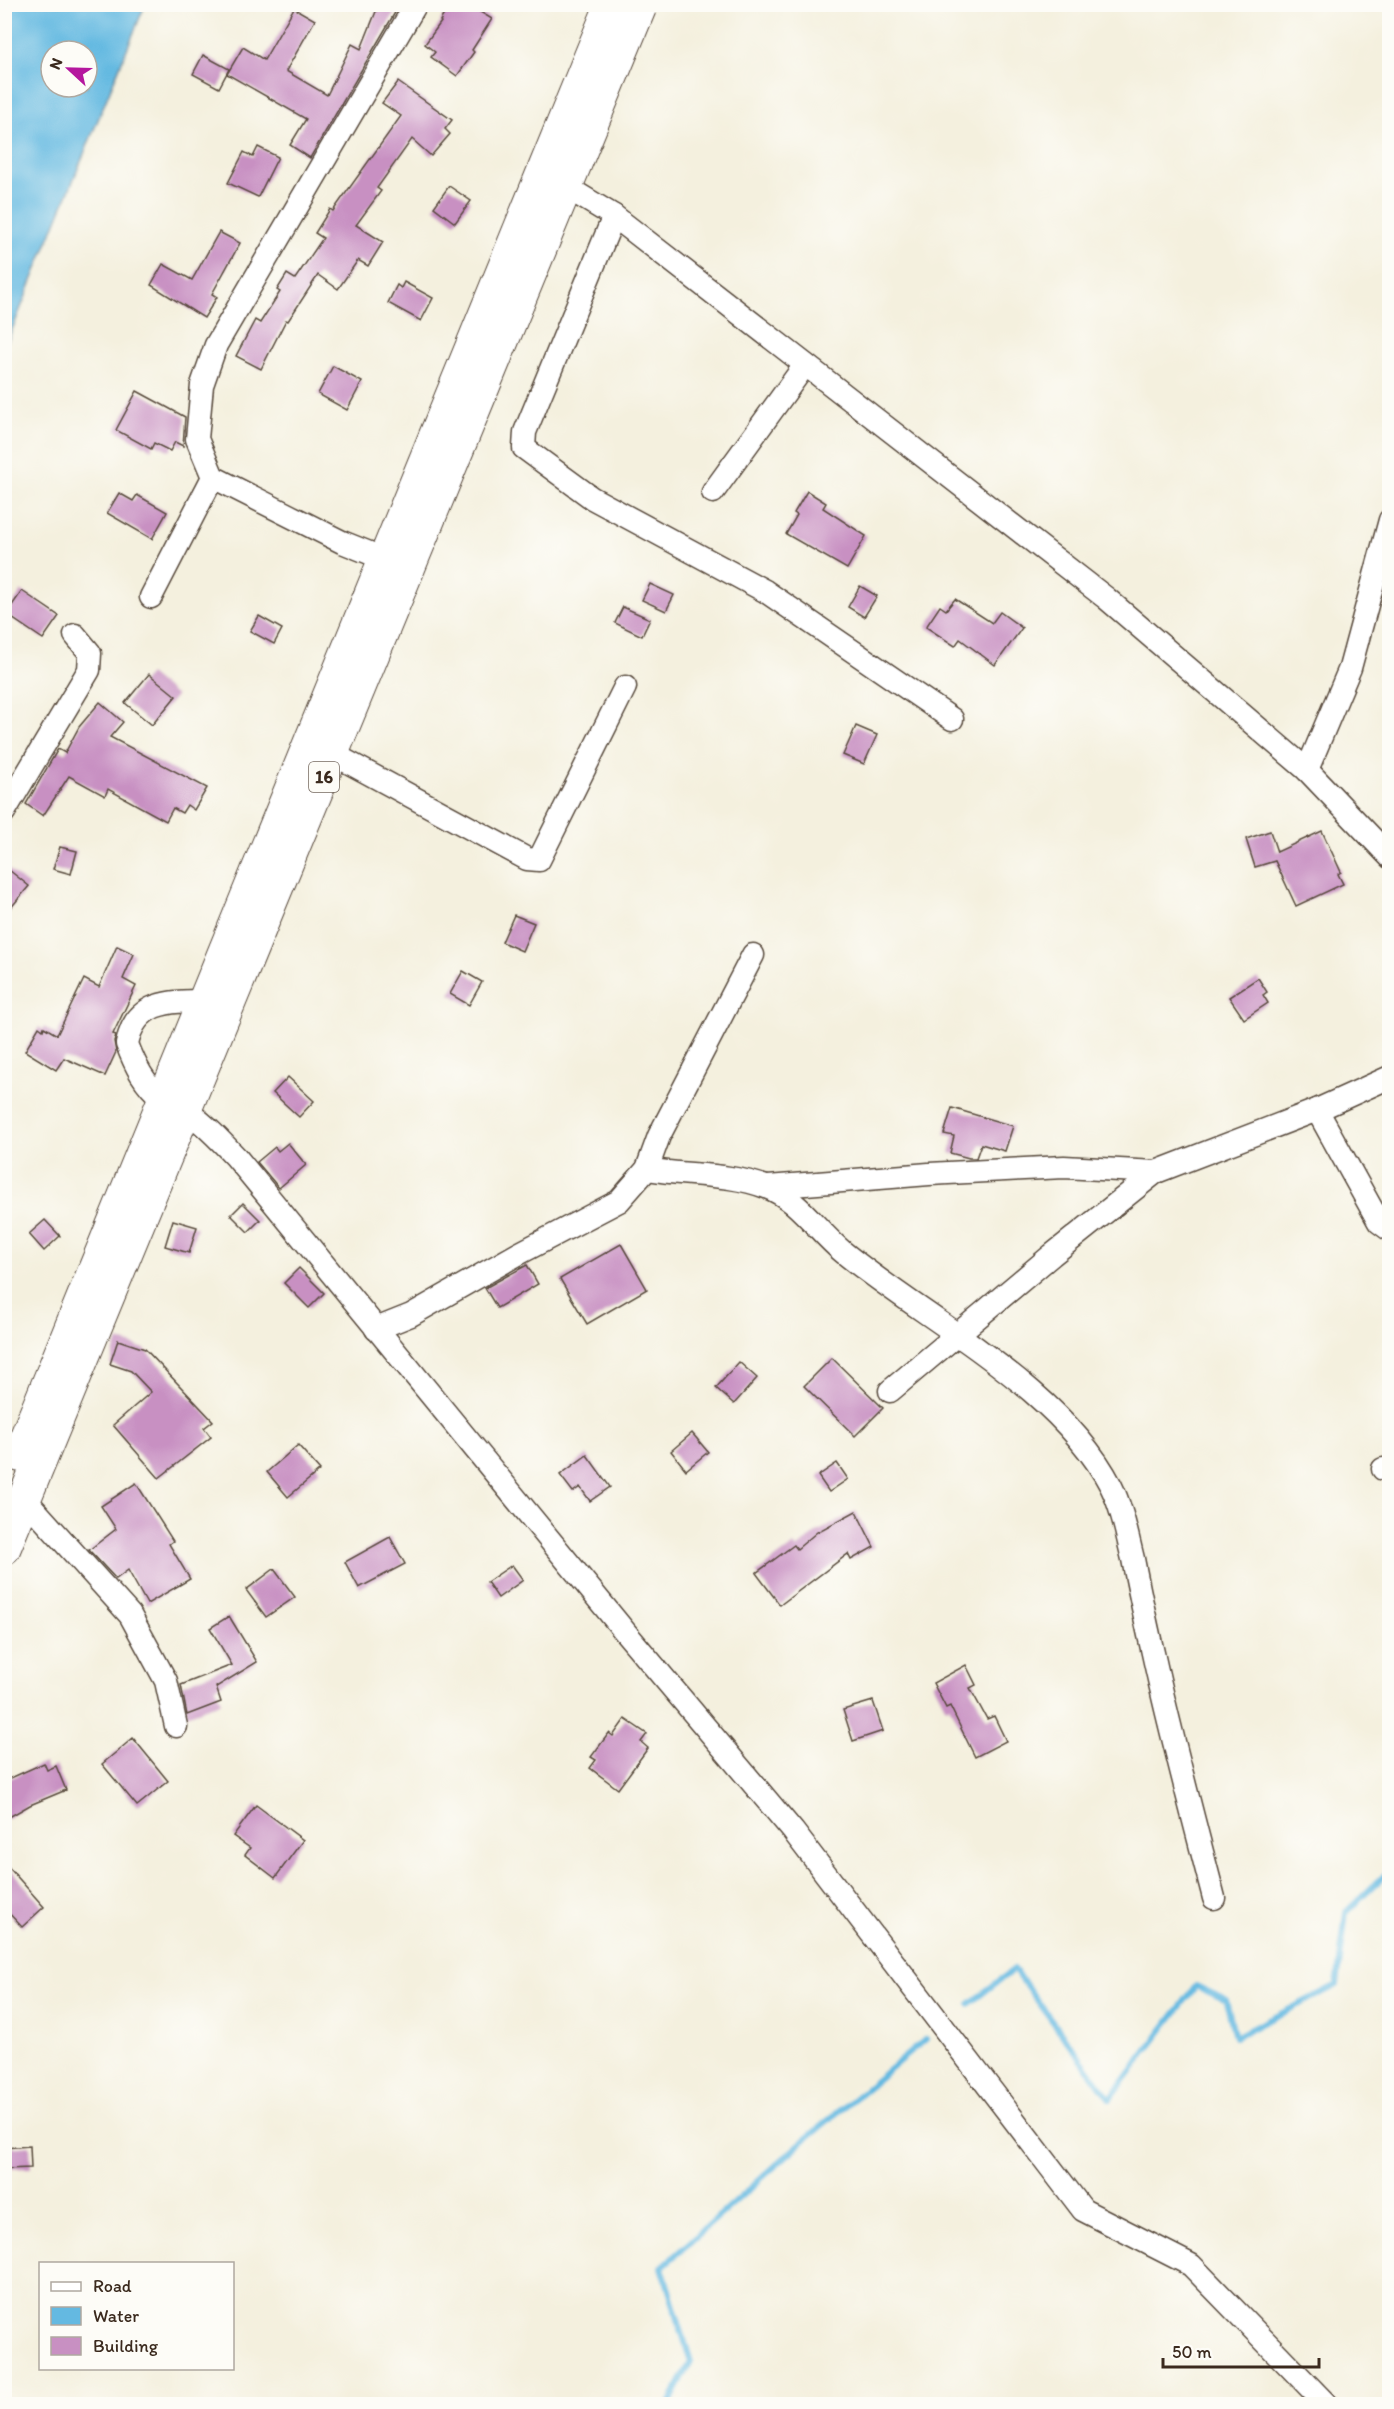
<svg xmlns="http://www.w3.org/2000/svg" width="1394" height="2409" viewBox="0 0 1394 2409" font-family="Itim,sans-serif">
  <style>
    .water { fill: #64b9e1; stroke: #507280; stroke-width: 1.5; fill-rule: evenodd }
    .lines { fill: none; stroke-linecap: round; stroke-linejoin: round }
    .stream { stroke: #64b9e1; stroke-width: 6 }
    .building { fill: #c890c2 }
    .minor-casing { stroke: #57483b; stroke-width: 25 }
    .highway-casing { stroke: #57483b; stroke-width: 35 }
    .minor { stroke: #fff; stroke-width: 22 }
    .highway { stroke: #fff; stroke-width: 33 }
    .labels { text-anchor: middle; stroke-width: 4.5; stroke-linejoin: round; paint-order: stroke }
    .shield { fill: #fdfcf7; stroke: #75695f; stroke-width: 1.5 }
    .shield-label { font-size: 18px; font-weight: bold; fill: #3b2a1e }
  </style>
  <rect width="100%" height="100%" fill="#fdfcf7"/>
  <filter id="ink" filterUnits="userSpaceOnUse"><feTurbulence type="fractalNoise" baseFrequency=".0167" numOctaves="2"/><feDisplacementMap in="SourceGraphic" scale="12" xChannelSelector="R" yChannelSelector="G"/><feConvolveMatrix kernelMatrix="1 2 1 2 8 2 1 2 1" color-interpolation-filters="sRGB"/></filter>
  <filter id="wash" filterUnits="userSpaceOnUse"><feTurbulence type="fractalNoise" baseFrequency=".008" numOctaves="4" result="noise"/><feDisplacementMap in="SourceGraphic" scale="24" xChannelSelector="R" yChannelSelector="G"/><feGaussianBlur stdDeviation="1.35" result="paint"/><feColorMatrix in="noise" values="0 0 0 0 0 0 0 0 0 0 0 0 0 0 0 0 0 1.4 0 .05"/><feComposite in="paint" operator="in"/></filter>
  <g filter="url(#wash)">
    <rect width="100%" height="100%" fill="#f4f0de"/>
    <path class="water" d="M5,4L145,5L5,347L4,5ZM51,51H87V87H51Z"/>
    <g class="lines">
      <g class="stream">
        <polyline points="969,2004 1014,1969 1110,2099 1196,1986 1226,2000 1235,2037 1337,1985 1346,1912 1386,1874 1390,1879"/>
        <polyline points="669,2404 691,2362 662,2267 802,2142 926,2039"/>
      </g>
    </g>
    <g id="blocks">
      <g class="building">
        <polygon points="379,4 400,4 310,158 290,145 306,119 227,74 243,47 264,60 294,8 315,20 286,71 327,95 352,44 361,49"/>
        <polygon points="450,4 467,4 492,19 472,50 474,52 457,76 431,57 435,52 425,44 441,22 440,21"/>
        <polygon points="203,55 229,69 219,88 193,74"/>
        <polygon points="398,82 452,120 445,129 450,134 431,156 412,139 377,188 381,191 356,225 383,242 368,266 358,260 338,289 318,275 288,321 286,320 261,369 236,356 255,320 260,323 280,292 277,290 287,274 295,279 323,238 315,233 330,209 333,211 401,116 382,103"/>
        <polygon points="258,147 278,157 258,197 228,183 244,152 253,157"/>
        <polygon points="449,186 471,201 455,223 434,207"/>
        <polygon points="219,232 240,243 212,294 217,297 204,318 151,285 163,264 192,280"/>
        <polygon points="404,282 433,298 421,321 388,303 397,285 401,288"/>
        <polygon points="333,366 362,382 347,410 318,394"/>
        <polygon points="137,391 185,417 183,446 175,442 170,451 154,443 151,449 116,430"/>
        <polygon points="807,491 826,503 823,508 866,536 847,569 786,534 797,515 794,513"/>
        <polygon points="119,493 133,501 137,495 167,512 152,539 107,513"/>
        <polygon points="650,584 674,595 666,611 642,600"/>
        <polygon points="860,586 877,596 864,617 848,607"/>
        <polygon points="22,591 59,616 43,639 6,614"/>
        <polygon points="955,599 992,623 1000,612 1022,628 995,665 960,639 955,646 926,627 940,606 946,610"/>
        <polygon points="623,607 650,619 642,636 615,623"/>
        <polygon points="259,616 282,629 274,644 250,631"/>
        <polygon points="149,674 176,696 152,725 125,703"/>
        <polygon points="100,702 123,722 110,737 207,788 194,810 187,805 182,813 173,808 166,821 108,789 105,796 69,776 43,816 26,804 58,749 65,753 79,727"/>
        <polygon points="856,726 877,735 864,764 843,755"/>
        <polygon points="1270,831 1277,852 1322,831 1341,872 1338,874 1343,884 1296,906 1275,861 1255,867 1246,839"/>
        <polygon points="60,847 77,851 71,874 53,869"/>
        <polygon points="4,866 29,886 4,916"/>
        <polygon points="514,915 534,923 522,951 502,942"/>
        <polygon points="117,946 134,954 123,979 136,986 113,1034 116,1035 114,1041 116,1052 105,1076 64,1058 56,1070 25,1051 39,1027 43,1030 44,1027 57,1035 84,979 99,987"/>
        <polygon points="463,971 482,982 469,1005 450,994"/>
        <polygon points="1258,978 1267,992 1263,995 1268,1003 1244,1019 1229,997"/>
        <polygon points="288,1077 314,1101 299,1117 273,1093"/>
        <polygon points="952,1108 1013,1126 1005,1151 981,1144 976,1158 969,1158 950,1153 954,1136 944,1134"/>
        <polygon points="288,1143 306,1165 279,1188 257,1162 275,1147 278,1151"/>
        <polygon points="243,1203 260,1220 248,1232 231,1215"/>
        <polygon points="45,1220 60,1236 44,1251 29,1234"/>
        <polygon points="173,1220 197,1227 189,1253 165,1246"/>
        <polygon points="621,1244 647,1289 587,1324 560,1279"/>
        <polygon points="527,1265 538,1284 497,1308 485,1288"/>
        <polygon points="299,1268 324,1293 309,1308 284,1283"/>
        <polygon points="118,1340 145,1349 213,1421 204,1428 211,1437 159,1478 113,1425 151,1392 131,1371 110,1364"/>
        <polygon points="832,1358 883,1408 855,1436 804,1386"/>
        <polygon points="739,1362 757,1378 734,1404 716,1388"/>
        <polygon points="692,1433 708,1452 686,1470 671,1451"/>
        <polygon points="298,1445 320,1470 288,1497 267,1472"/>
        <polygon points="587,1455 610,1487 590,1501 580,1487 573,1492 560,1475"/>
        <polygon points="837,1463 848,1479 829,1492 818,1476"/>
        <polygon points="136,1483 173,1541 169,1544 190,1579 147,1604 128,1570 116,1579 89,1550 116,1529 101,1506"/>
        <polygon points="856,1511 874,1547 851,1560 848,1554 780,1605 756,1573 794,1545 797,1549 817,1532"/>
        <polygon points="390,1537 405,1564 359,1588 345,1562"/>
        <polygon points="512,1565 523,1580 498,1598 487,1582"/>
        <polygon points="274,1569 295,1597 266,1617 246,1590"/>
        <polygon points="229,1616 257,1662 216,1687 221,1702 187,1715 181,1685 232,1665 210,1628"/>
        <polygon points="966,1665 976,1685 970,1688 987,1719 994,1716 1006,1741 975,1757 950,1706 946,1708 933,1683"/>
        <polygon points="873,1701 883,1731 853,1741 843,1710"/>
        <polygon points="625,1719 647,1734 641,1742 648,1748 618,1789 590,1768 596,1760 591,1757 609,1733 613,1736"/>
        <polygon points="133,1738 168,1781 137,1806 102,1764"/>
        <polygon points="44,1763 47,1770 56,1766 66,1790 30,1805 4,1820 4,1781"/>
        <polygon points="256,1805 303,1840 275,1878 245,1855 250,1848 233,1836"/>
        <polygon points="4,1862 44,1907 22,1927 4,1908"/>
        <polygon points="30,2146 31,2168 4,2169 4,2148"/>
      </g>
    </g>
  </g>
  <g filter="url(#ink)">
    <use href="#blocks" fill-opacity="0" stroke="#57483b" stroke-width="1.5"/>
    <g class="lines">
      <g class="minor-casing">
        <g id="minor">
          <polyline points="553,179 614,216 1106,598 1307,770 1390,857"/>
          <polyline points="614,216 525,432 524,448 592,498 765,591 952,719"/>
          <polyline points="713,492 805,365"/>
          <polyline points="387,560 342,542 213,477 197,439 202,385 216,345 416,4"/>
          <polyline points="151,597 213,477"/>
          <polyline points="333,754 527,859 539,860 625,687"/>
          <polyline points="1307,770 1350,668 1390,520"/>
          <polyline points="4,812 89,670 90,653 75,635"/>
          <path d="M205,1001C169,1001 135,1001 127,1044C135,1065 144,1084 163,1099C170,1105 180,1106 188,1112C206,1125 221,1141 236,1157L626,1633L793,1831L1083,2210L1191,2265L1326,2404"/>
          <polyline points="1317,1110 1379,1222 1390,1230"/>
          <path d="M647,1169C686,1176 729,1173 766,1187C799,1199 817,1231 843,1252C928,1322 1059,1386 1111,1486C1122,1508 1127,1535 1133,1559C1139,1590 1146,1622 1153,1653C1171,1735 1193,1817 1214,1898"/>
          <polyline points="768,1187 929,1174 1064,1167 1156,1172"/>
          <polyline points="376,1329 411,1315 518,1254 619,1201 647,1169 659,1136 753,955"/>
          <polyline points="890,1391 1052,1255 1156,1172 1317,1110 1390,1077"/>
          <polyline points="1383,1469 1390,1470"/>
          <polyline points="25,1499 130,1615 166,1681 176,1726"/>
        </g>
      </g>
      <g class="highway-casing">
        <g id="highway">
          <polyline points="19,1455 612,4"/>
          <polyline points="4,1548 641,4"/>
        </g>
      </g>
      <use href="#minor" class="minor"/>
      <use href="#highway" class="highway"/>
    </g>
  </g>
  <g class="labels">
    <rect class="shield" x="309" y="762" width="30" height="30" rx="4.5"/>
    <g class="shield-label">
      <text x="324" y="783">16</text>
    </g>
  </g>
  <rect width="1394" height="2409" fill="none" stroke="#fdfcf7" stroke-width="24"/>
  <rect x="39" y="2262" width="195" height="108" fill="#fdfcf7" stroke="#afa8a0" stroke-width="1.5"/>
  <rect x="51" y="2282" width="30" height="9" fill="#ffffff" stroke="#afa8a0" stroke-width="1.5"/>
  <text x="93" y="2292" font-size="18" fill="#3b2a1e">Road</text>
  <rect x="51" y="2307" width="30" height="18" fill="#64b9e1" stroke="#afa8a0" stroke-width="1.5"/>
  <text x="93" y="2322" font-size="18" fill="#3b2a1e">Water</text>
  <rect x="51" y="2337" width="30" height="18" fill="#c890c2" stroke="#afa8a0" stroke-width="1.5"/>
  <text x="93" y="2352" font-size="18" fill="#3b2a1e">Building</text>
  <g transform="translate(69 69) rotate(292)"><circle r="28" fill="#fdfcf7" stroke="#afa8a0" stroke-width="1.5"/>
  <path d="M0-4.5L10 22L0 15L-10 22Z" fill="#b5179e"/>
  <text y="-9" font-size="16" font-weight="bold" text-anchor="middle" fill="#3b2a1e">N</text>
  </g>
  <path d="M1163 2358v9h156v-9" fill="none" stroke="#3b2a1e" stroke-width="3"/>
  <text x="1172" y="2358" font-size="18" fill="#3b2a1e" stroke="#fdfcf7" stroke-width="4.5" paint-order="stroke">50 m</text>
</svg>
